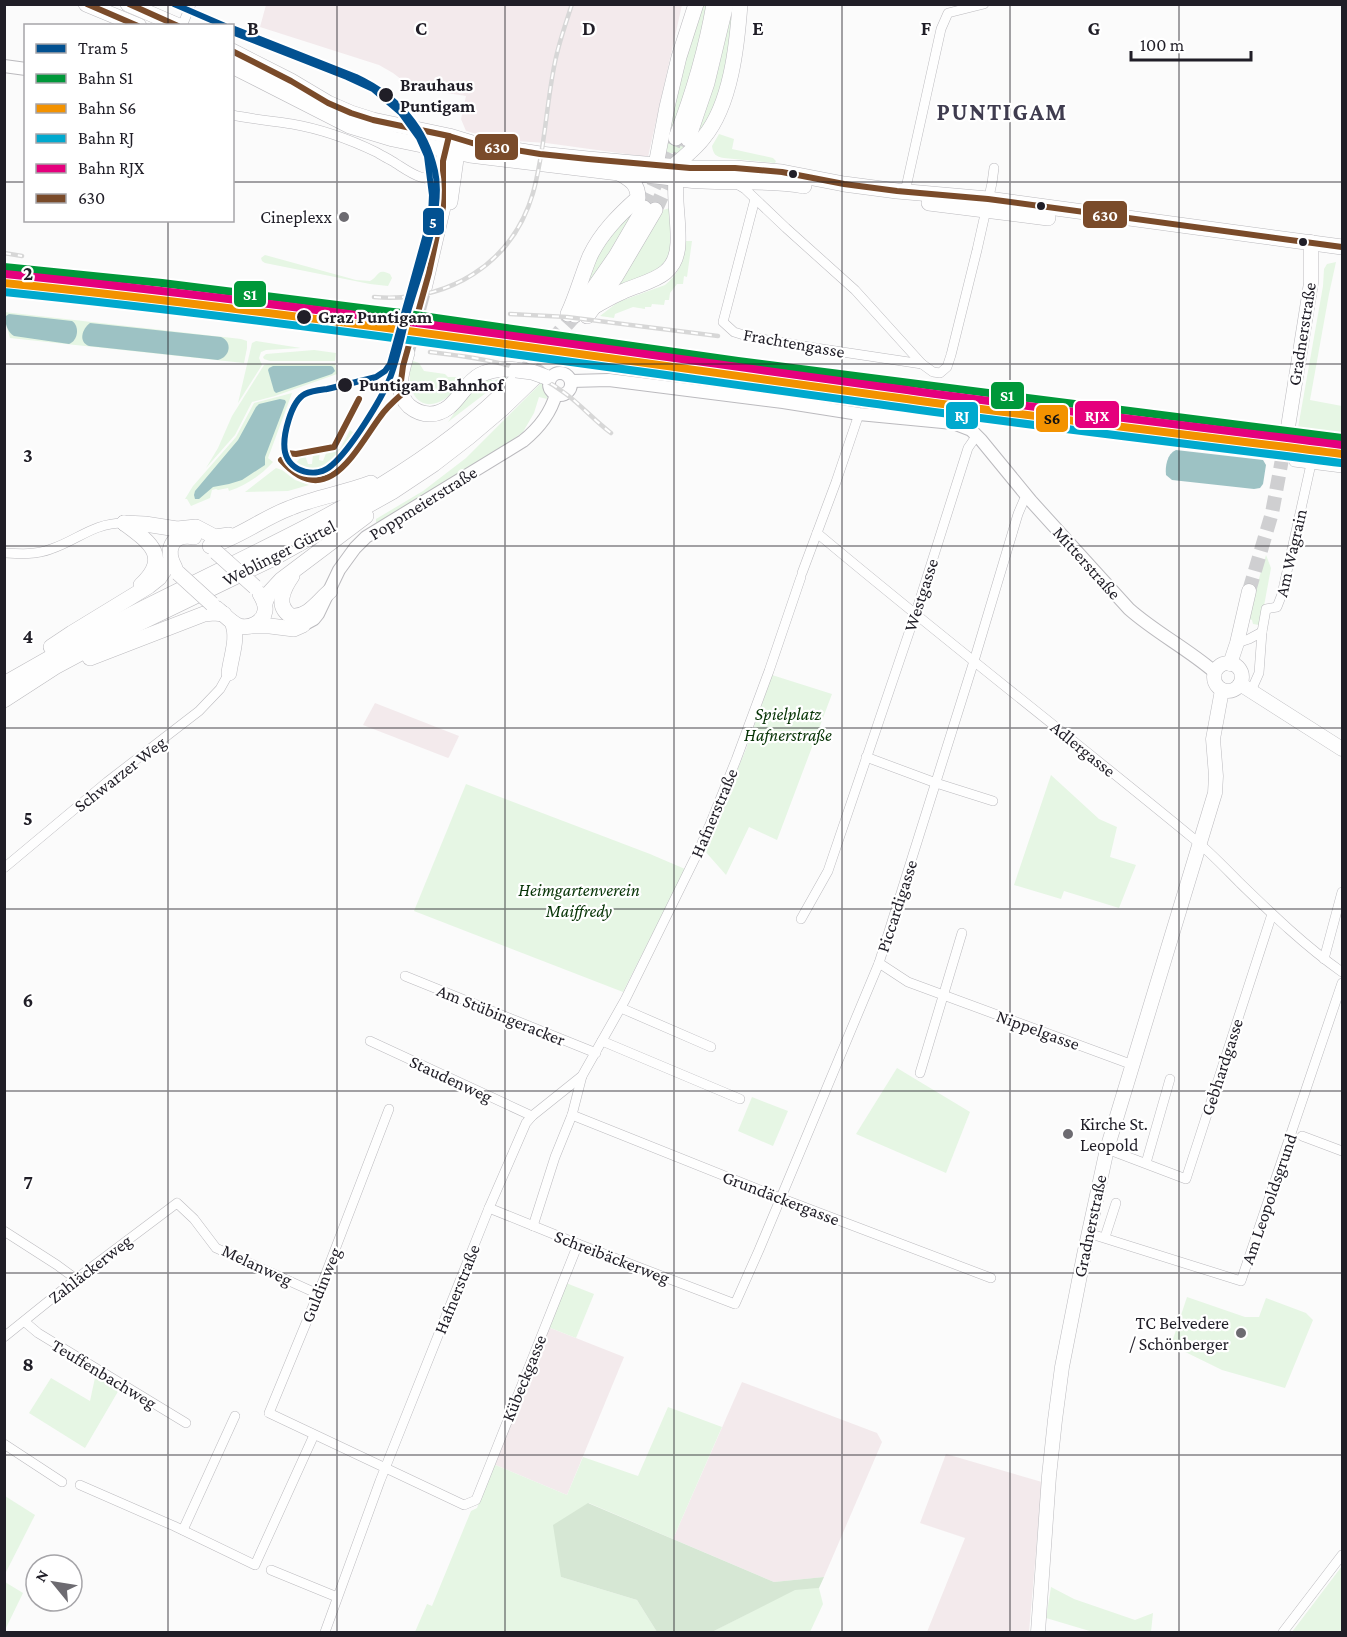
<svg xmlns="http://www.w3.org/2000/svg" width="1347" height="1637" viewBox="0 0 1347 1637" font-family="'Crimson Pro',serif">
  <style>
    .industrial { fill: #f3eaec }
    .green { fill: #e6f6e4 }
    .forest { fill: #d6e7d4 }
    .water { fill: #9dc2c4 }
    .lines { fill: none; stroke-linecap: round; stroke-linejoin: round }
    .secondary-tunnel { stroke: #cfcfd1; stroke-width: 14; stroke-dasharray: 14 7; stroke-linecap: butt }
    .primary-tunnel { stroke: #cfcfd1; stroke-width: 15; stroke-dasharray: 15 8; stroke-linecap: butt }
    .minor-casing { stroke: #bbbabe; stroke-width: 10 }
    .tertiary-casing { stroke: #bbbabe; stroke-width: 14 }
    .secondary-casing { stroke: #bbbabe; stroke-width: 15 }
    .primary-casing { stroke: #bbbabe; stroke-width: 16 }
    .minor { stroke: #fefefe; stroke-width: 9 }
    .tertiary { stroke: #fefefe; stroke-width: 12 }
    .secondary { stroke: #fefefe; stroke-width: 14 }
    .primary { stroke: #fefefe; stroke-width: 15 }
    .rail-casing { stroke: #d7d7d7; stroke-width: 4.5 }
    .rail { stroke: #fff; stroke-width: 2; stroke-dasharray: 7; stroke-linecap: butt }
    .primary-bridge-casing { stroke: #bbbabe; stroke-width: 16; stroke-linecap: butt }
    .primary-bridge { stroke: #fefefe; stroke-width: 15 }
    .bus-1-casing { stroke: #fff; stroke-width: 10 }
    .bus-1 { stroke: #7a4b2a; stroke-width: 6 }
    .rail-1-casing { stroke: #fff; stroke-width: 12 }
    .rail-2-casing { stroke: #fff; stroke-width: 12 }
    .rail-3-casing { stroke: #fff; stroke-width: 12 }
    .rail-4-casing { stroke: #fff; stroke-width: 12 }
    .rail-1 { stroke: #00983a; stroke-width: 8 }
    .rail-2 { stroke: #f39200; stroke-width: 8 }
    .rail-3 { stroke: #00a9ce; stroke-width: 8 }
    .rail-4 { stroke: #e5007d; stroke-width: 8 }
    .tram-1-casing { stroke: #fff; stroke-width: 10 }
    .tram-1 { stroke: #025191; stroke-width: 6 }
    .grid { fill: none; stroke: #201e27; stroke-width: 1.5; stroke-opacity: 0.55 }
    .stop-dot { fill: #201e27; stroke: #fff; stroke-width: 2 }
    .poi-dot { fill: #6d6b71; stroke: #fff; stroke-width: 2 }
    .labels { text-anchor: middle; stroke-width: 4.5; stroke-linejoin: round; paint-order: stroke }
    .stop-label { font-size: 18px; font-weight: bold; fill: #201e27; stroke: #fff; text-anchor: start }
    .poi-label { font-size: 18px; fill: #201e27; stroke: #fff; text-anchor: end }
    .street-label { font-size: 18px; fill: #201e27; stroke: #fff }
    .park-label { font-size: 18px; font-style: italic; fill: #063305; stroke: #fff }
    .district-label { font-size: 24px; font-weight: bold; letter-spacing: 1.5px; fill: #3f3c4f; stroke: #fff }
    .grid-label { font-size: 20px; text-anchor: middle; font-weight: bold; fill: #201e27; stroke: #fff; stroke-width: 4.5; stroke-linejoin: round; paint-order: stroke }
    .line-badge { stroke: #fff; stroke-width: 2 }
    .badge-label { font-size: 16px; text-anchor: middle; font-weight: bold; fill: #fff }
    .pale-badge-label { font-size: 16px; text-anchor: middle; font-weight: bold; fill: #111 }
  </style>
  <rect width="100%" height="100%" fill="#fbfbfb"/>
  <g class="industrial">
    <polygon points="266,5 682,5 648,157 546,143 499,140 466,131 461,119 466,96 447,93 406,83 393,73 379,65 260,27"/>
    <polygon points="375,703 459,736 449,757 448,758 363,725"/>
    <polygon points="548,1327 624,1357 567,1495 493,1464"/>
    <polygon points="742,1382 877,1433 882,1442 824,1577 774,1582 673,1539"/>
    <polygon points="946,1454 1042,1482 1029,1632 927,1632 965,1538 920,1523"/>
  </g>
  <g class="green">
    <polygon points="700,5 736,5 723,88 707,124 682,153 665,153 664,142"/>
    <path d="M719,134L734,139L732,149L773,158L776,161L775,163L724,158C716,157 713,154 712,146Z"/>
    <polygon points="670,208 671,254 660,270 617,287 663,210"/>
    <polygon points="635,211 589,284 582,293 594,259 616,225"/>
    <path d="M686,241H692L687,277L684,276L683,284H677L670,293L669,300H665L664,305L652,304L651,307H645V309L633,307L615,314L614,318L600,316L618,302L665,285C680,273 684,259 686,241Z"/>
    <path d="M265,255L356,280L370,281C380,276 376,268 390,274L392,278L388,286L370,284L265,263L262,261L261,258Z"/>
    <polygon points="1336,262 1329,294 1310,400 1342,406 1342,434 1304,428 1298,428 1323,286 1324,269 1327,264"/>
    <polygon points="4,312 241,339 247,341 247,348 244,363 10,338 5,321"/>
    <polygon points="256,341 301,348 266,350 261,352 259,358 262,365 238,403 252,343"/>
    <polygon points="314,350 336,353 335,361 270,361 264,359 263,357 266,354"/>
    <path d="M410,360L419,363L424,371L445,374L448,377H463C456,396 426,418 413,393C408,383 410,370 410,360Z"/>
    <polygon points="267,364 335,364 337,374 275,396 252,402 235,435 206,468 218,448 232,416 264,365"/>
    <path d="M505,375L508,376L448,422C460,406 470,386 490,379L494,381Z"/>
    <polygon points="542,382 548,390 547,399 539,397 534,413 523,432 497,451 376,524 376,519 423,491 466,458"/>
    <path d="M292,393L268,458L273,462C260,476 247,485 229,491L228,488L218,490L216,489L212,490L210,498L191,506L187,499H185L193,486L236,437L254,403Z"/>
    <path d="M350,430L354,433C340,454 325,484 295,464L301,457L305,455L308,464H312L313,454L320,452L319,460L323,461L327,451L340,449Z"/>
    <polygon points="276,468 282,470 295,480 309,485 288,491 245,492"/>
    <polygon points="1266,555 1271,568 1261,622 1259,625 1253,624 1252,620 1249,619 1255,592"/>
    <polygon points="772,675 832,694 777,840 749,827 726,875 704,850 746,749"/>
    <polygon points="1051,775 1099,819 1117,827 1110,857 1136,865 1119,908 1064,891 1061,899 1014,885"/>
    <polygon points="466,784 650,854 685,869 623,992 414,911"/>
    <polygon points="897,1068 970,1112 946,1173 856,1134"/>
    <polygon points="752,1097 788,1111 773,1146 738,1131"/>
    <polygon points="566,1283 594,1294 576,1338 548,1327"/>
    <polygon points="1187,1297 1245,1317 1259,1317 1266,1298 1306,1313 1313,1320 1285,1388 1222,1370 1171,1345"/>
    <polygon points="96,1373 120,1388 85,1448 29,1413 51,1378 90,1401"/>
    <polygon points="668,1407 722,1427 673,1539 589,1503 561,1577 637,1600 657,1632 415,1632 427,1604 432,1606 471,1511 477,1508 493,1464 567,1495 583,1457 638,1476"/>
    <polygon points="5,1496 35,1515 5,1574"/>
    <polygon points="1342,1566 1342,1632 1292,1632"/>
    <polygon points="5,1582 23,1593 5,1630"/>
    <polygon points="1051,1587 1074,1599 1135,1620 1153,1613 1151,1632 1093,1632 1046,1618"/>
    <polygon points="819,1588 823,1604 810,1632 712,1632 795,1589"/>
  </g>
  <polygon class="forest" points="588,1503 774,1582 824,1577 819,1588 795,1590 712,1632 657,1632 637,1600 561,1577 553,1525"/>
  <g class="water">
    <path d="M9,314L72,321C80,326 78,341 69,344L14,336C8,333 4,322 6,316Z"/>
    <path d="M90,323L221,337C233,342 230,357 218,360L89,346C78,342 82,329 90,323Z"/>
    <polygon points="273,366 331,366 333,367 335,371 332,374 276,393 274,391 268,370 269,368"/>
    <polygon points="280,399 285,400 286,402 265,457 265,465 242,480 229,484 213,487 199,499 195,499 194,495 195,491 238,440 256,407 259,404"/>
    <path d="M1176,450L1263,460L1266,465L1263,484L1260,488L1254,489L1172,480L1166,475C1165,466 1167,454 1176,450Z"/>
  </g>
  <g class="lines">
    <polyline class="secondary-tunnel" points="1249,591 1272,513 1288,427"/>
    <g class="primary-tunnel">
      <polyline points="644,208 676,138"/>
      <polyline points="655,210 688,139"/>
      <polyline points="407,353 424,289"/>
      <polyline points="520,376 575,315"/>
      <polyline points="534,378 564,344"/>
    </g>
    <g class="minor-casing">
      <g id="minor">
        <polyline points="182,26 191,4"/>
        <path d="M232,115C252,119 272,121 292,124C321,129 349,139 376,152C381,155 387,158 392,161C406,169 426,187 442,174"/>
        <polyline points="735,183 745,189 786,228 855,290 922,364 933,372 940,373 947,367 951,355 977,250 992,183 994,168"/>
        <polyline points="905,192 941,29 948,13 984,4"/>
        <polyline points="755,199 723,322 734,332 750,337 809,347 922,364"/>
        <polyline points="1294,462 1342,468"/>
        <path d="M817,533C941,637 1069,736 1194,839C1210,852 1225,868 1240,883C1272,914 1305,946 1342,972"/>
        <path d="M4,553C21,554 35,555 51,549C78,540 93,523 124,523"/>
        <polyline points="802,573 836,482 859,414"/>
        <polyline points="1237,643 1249,639 1262,632"/>
        <polyline points="1251,691 1259,673 1262,632 1266,609 1277,607 1282,594 1311,464"/>
        <polyline points="866,757 936,783 993,801"/>
        <polyline points="4,868 107,782 199,711 220,689 229,673"/>
        <polyline points="801,919 828,871 915,615 968,448 977,435"/>
        <polyline points="1324,959 1342,892"/>
        <polyline points="879,963 908,982 1133,1065"/>
        <polyline points="405,976 596,1053"/>
        <polyline points="621,1008 711,1047"/>
        <polyline points="370,1041 532,1116"/>
        <polyline points="602,1041 740,1099"/>
        <polyline points="920,1073 962,933"/>
        <polyline points="389,1109 318,1294 269,1413 464,1505 476,1500 578,1244"/>
        <polyline points="572,1115 780,1198 991,1278"/>
        <polyline points="1302,1136 1342,1151"/>
        <polyline points="1107,1149 1186,1179 1272,914"/>
        <polyline points="1146,1163 1170,1079"/>
        <polyline points="489,1208 578,1244 735,1304 759,1250 879,963 974,661 1018,514 1024,500 1027,497"/>
        <polyline points="533,1226 555,1157 572,1115 582,1076"/>
        <polyline points="4,1231 57,1265 76,1279"/>
        <polyline points="1088,1233 1241,1281 1342,983"/>
        <polyline points="1105,1237 1116,1203"/>
        <polyline points="25,1322 38,1333 186,1423"/>
        <polyline points="4,1337 76,1279 177,1203 194,1219 216,1248 318,1294"/>
        <polyline points="4,1444 62,1482"/>
        <polyline points="80,1485 174,1526 255,1565 314,1435"/>
        <polyline points="183,1530 235,1416"/>
        <polyline points="271,1570 337,1597"/>
        <polyline points="325,1632 380,1481 489,1208 526,1123 532,1116 582,1076 625,1000 699,850 711,822 736,760 769,671 801,577"/>
        <polyline points="1283,1632 1342,1555"/>
      </g>
    </g>
    <g class="tertiary-casing">
      <g id="tertiary">
        <polyline points="4,66 26,69"/>
        <circle cx="560" cy="384" r="11"/>
        <path d="M571,381L609,380L783,402L859,414L953,423L971,430L981,440L1031,501L1129,609C1155,632 1186,648 1212,670L1215,671"/>
        <path d="M303,625L314,619L318,614L339,570L355,548L366,537L523,441C538,429 551,412 556,394"/>
      </g>
    </g>
    <g class="secondary-casing">
      <g id="secondary">
        <polyline points="1288,427 1311,283 1311,242"/>
        <circle cx="1228" cy="677" r="14"/>
        <polyline points="1230,664 1237,643 1249,591"/>
        <polyline points="1240,684 1342,749"/>
        <polyline points="1038,1632 1049,1476 1055,1420 1062,1367 1084,1255 1107,1149 1215,793 1216,776 1213,739 1222,690"/>
      </g>
    </g>
    <g class="primary-casing">
      <g id="primary">
        <polyline points="86,4 139,26"/>
        <polyline points="128,4 179,26"/>
        <polyline points="232,51 291,81 328,103 351,113 373,120 449,136 472,143 540,154 588,159 690,168 735,168 782,172 844,184 897,191 988,199 1342,247"/>
        <path d="M232,66L350,126L393,139L470,155L619,173C643,173 665,178 688,180C727,184 766,179 804,186"/>
        <path d="M676,138C693,94 706,50 714,4"/>
        <polyline points="688,139 707,83 726,4"/>
        <polyline points="656,165 667,107 679,57 696,4"/>
        <path d="M668,168L674,166C684,157 696,148 704,137C731,104 737,46 740,4"/>
        <polyline points="450,202 457,152 452,143"/>
        <polyline points="929,203 1048,218"/>
        <polyline points="424,289 443,207 443,161 447,142"/>
        <path d="M595,306C604,301 614,295 624,291C649,280 677,278 678,243C679,222 674,200 676,179"/>
        <path d="M568,314C577,295 582,275 590,256C601,233 619,215 638,198C638,184 631,180 619,173"/>
        <polyline points="575,315 616,256 644,208"/>
        <polyline points="587,316 616,276 655,210"/>
        <path d="M407,353C402,370 394,392 409,406C415,411 422,414 430,414C456,413 461,385 480,375C492,369 503,368 516,370"/>
        <polyline points="124,523 145,524 177,529 196,527 215,537 229,535"/>
        <path d="M124,523C148,541 172,556 141,585"/>
        <path d="M210,546C238,538 263,518 290,508C316,497 345,493 371,483"/>
        <path d="M175,568C165,550 171,533 194,537"/>
        <path d="M292,576C283,589 275,606 291,616C308,618 318,601 330,591"/>
        <polyline points="265,603 269,593 281,580 366,516"/>
        <path d="M216,608C224,614 230,622 239,626C249,629 263,623 265,611C266,605 263,599 260,594"/>
        <polyline points="252,626 270,626 294,629 303,625"/>
        <polyline points="51,647 72,633 149,586 159,578 171,560"/>
        <polyline points="90,658 204,614 214,613 224,614"/>
        <path d="M229,673C231,656 239,638 232,622"/>
        <path d="M4,684C66,648 128,615 192,584C309,526 429,472 520,376"/>
        <polyline points="4,700 55,667 113,636 272,559 392,492 434,464 469,437 502,409 534,378"/>
      </g>
    </g>
    <use href="#minor" class="minor"/>
    <use href="#tertiary" class="tertiary"/>
    <use href="#secondary" class="secondary"/>
    <use href="#primary" class="primary"/>
    <g class="rail-casing">
      <g id="rail">
        <polyline points="4,253 22,256"/>
        <path d="M374,297C447,303 512,265 533,193C545,150 546,105 555,62C559,42 566,23 572,4"/>
        <polyline points="510,314 567,317 718,336"/>
        <path d="M430,352C479,358 526,363 566,394C582,406 595,421 611,433"/>
      </g>
    </g>
    <use href="#rail" class="rail"/>
    <g class="primary-bridge-casing">
      <g id="primary-bridge">
        <polyline points="516,370 532,372 546,377"/>
        <polyline points="216,552 255,587"/>
        <polyline points="178,573 212,604"/>
      </g>
    </g>
    <use href="#primary-bridge" class="primary-bridge"/>
    <g class="bus-1-casing">
      <g id="bus-1">
        <polyline points="87,4 138,26"/>
        <polyline points="129,4 178,26"/>
        <polyline points="232,51 291,81 328,103 351,113 373,120 449,136 472,143 540,154 588,159 690,168 735,168 782,172 844,184 897,191 988,199 1342,247"/>
        <polyline points="402,394 401,381 403,366 429,273 443,207 443,161 449,136"/>
        <polyline points="287,453 296,454 334,447 359,399"/>
        <path d="M281,460C327,512 355,451 380,417C386,408 394,401 402,394"/>
      </g>
    </g>
    <use href="#bus-1" class="bus-1"/>
    <g class="rail-1-casing">
      <polyline id="rail-1" points="4,267 162,283 401,313 738,361 1342,438"/>
    </g>
    <g class="rail-2-casing">
      <path id="rail-2" d="M4,283C301,313 596,357 892,397C1041,418 1192,435 1342,454"/>
    </g>
    <g class="rail-3-casing">
      <path id="rail-3" d="M4,292C301,322 596,366 891,406C1041,427 1191,444 1341,463"/>
    </g>
    <g class="rail-4-casing">
      <path id="rail-4" d="M5,274C302,304 597,348 892,388C1042,409 1192,426 1342,445"/>
    </g>
    <use href="#rail-1" class="rail-1"/>
    <use href="#rail-2" class="rail-2"/>
    <use href="#rail-3" class="rail-3"/>
    <use href="#rail-4" class="rail-4"/>
    <g class="tram-1-casing">
      <g id="tram-1">
        <polyline points="174,4 225,26"/>
        <path d="M232,28L356,77C396,96 425,126 435,171C444,210 419,274 408,312C402,334 398,357 390,378C381,400 350,450 332,465C317,479 290,473 285,452C282,437 291,401 305,394C311,391 320,390 327,389C344,385 360,381 376,377L385,371L390,364L431,216L432,195L427,156L419,138L401,113L373,89L347,77L232,32"/>
      </g>
    </g>
    <use href="#tram-1" class="tram-1"/>
  </g>
  <path class="grid" d="M168,4V26M337,4V1632M505,4V1632M674,4V1632M842,4V1632M1010,4V1632M1179,4V1632M4,182H26M232,182H1342M168,220V1632M4,364H1342M4,546H1342M4,728H1342M4,909H1342M4,1091H1342M4,1273H1342M4,1455H1342"/>
  <g class="stop-dot">
    <circle cx="386" cy="95" r="8"/>
    <circle cx="793" cy="174" r="5"/>
    <circle cx="1041" cy="206" r="5"/>
    <circle cx="1303" cy="242" r="5"/>
    <circle cx="304" cy="317" r="8"/>
    <circle cx="345" cy="385" r="8"/>
  </g>
  <g class="poi-dot">
    <circle cx="344" cy="217" r="6"/>
    <circle cx="1068" cy="1134" r="6"/>
    <circle cx="1241" cy="1333" r="6"/>
  </g>
  <g class="labels">
    <g class="stop-label">
      <text x="400" y="91">Brauhaus<tspan x="400" dy="21">Puntigam</tspan></text>
      <text x="318" y="323">Graz Puntigam</text>
      <text x="359" y="391">Puntigam Bahnhof</text>
    </g>
    <g class="poi-label">
      <text x="332" y="223">Cineplexx</text>
      <text x="1080" y="1130" text-anchor="start">Kirche St.<tspan x="1080" dy="21">Leopold</tspan></text>
      <text x="1229" y="1329">TC Belvedere<tspan x="1229" dy="21">/ Schönberger</tspan></text>
    </g>
    <g class="street-label">
      <text transform="translate(1302 334) rotate(-81)" y="6">Gradnerstraße</text>
      <text transform="translate(794 343) rotate(10)" y="6">Frachtengasse</text>
      <text transform="translate(423 503) rotate(-32)" y="6">Poppmeierstraße</text>
      <text transform="translate(279 553) rotate(-27)" y="6">Weblinger Gürtel</text>
      <text transform="translate(1291 553) rotate(-77)" y="6">Am Wagrain</text>
      <text transform="translate(1087 563) rotate(48)" y="6">Mitterstraße</text>
      <text transform="translate(921 595) rotate(-72)" y="6">Westgasse</text>
      <text transform="translate(1083 749) rotate(39)" y="6">Adlergasse</text>
      <text transform="translate(120 774) rotate(-38)" y="6">Schwarzer Weg</text>
      <text transform="translate(714 813) rotate(-67)" y="6">Hafnerstraße</text>
      <text transform="translate(897 906) rotate(-72)" y="6">Piccardigasse</text>
      <text transform="translate(501 1015) rotate(22)" y="6">Am Stübingeracker</text>
      <text transform="translate(1038 1030) rotate(20)" y="6">Nippelgasse</text>
      <text transform="translate(1222 1067) rotate(-72)" y="6">Gebhardgasse</text>
      <text transform="translate(451 1079) rotate(25)" y="6">Staudenweg</text>
      <text transform="translate(781 1198) rotate(21)" y="6">Grundäckergasse</text>
      <text transform="translate(1269 1199) rotate(-71)" y="6">Am Leopoldsgrund</text>
      <text transform="translate(1090 1226) rotate(-78)" y="6">Gradnerstraße</text>
      <text transform="translate(612 1257) rotate(21)" y="6">Schreibäckerweg</text>
      <text transform="translate(257 1265) rotate(25)" y="6">Melanweg</text>
      <text transform="translate(90 1269) rotate(-38)" y="6">Zahläckerweg</text>
      <text transform="translate(321 1285) rotate(-68)" y="6">Guldinweg</text>
      <text transform="translate(457 1289) rotate(-68)" y="6">Hafnerstraße</text>
      <text transform="translate(104 1374) rotate(31)" y="6">Teuffenbachweg</text>
      <text transform="translate(524 1378) rotate(-68)" y="6">Kübeckgasse</text>
    </g>
    <g class="park-label">
      <text x="788" y="720">Spielplatz<tspan x="788" dy="21">Hafnerstraße</tspan></text>
      <text x="579" y="896">Heimgartenverein<tspan x="579" dy="21">Maiffredy</tspan></text>
    </g>
    <g class="district-label">
      <text x="1002" y="120">PUNTIGAM</text>
    </g>
  </g>
  <g class="grid-label">
    <text x="253" y="35">B</text>
    <text x="421" y="35">C</text>
    <text x="589" y="35">D</text>
    <text x="758" y="35">E</text>
    <text x="926" y="35">F</text>
    <text x="1094" y="35">G</text>
    <text x="28" y="280">2</text>
    <text x="28" y="462">3</text>
    <text x="28" y="643">4</text>
    <text x="28" y="825">5</text>
    <text x="28" y="1007">6</text>
    <text x="28" y="1189">7</text>
    <text x="28" y="1371">8</text>
  </g>
  <g class="line-badge">
    <rect x="474" y="133" width="45" height="28" rx="6" fill="#7a4b2a"/>
    <rect x="1082" y="200" width="46" height="29" rx="6" fill="#7a4b2a"/>
    <rect x="422" y="207" width="23" height="29" rx="6" fill="#025191"/>
    <rect x="233" y="280" width="34" height="28" rx="6" fill="#00983a"/>
    <rect x="990" y="381" width="35" height="29" rx="6" fill="#00983a"/>
    <rect x="1074" y="400" width="46" height="29" rx="6" fill="#e5007d"/>
    <rect x="945" y="401" width="34" height="29" rx="6" fill="#00a9ce"/>
    <rect x="1035" y="404" width="34" height="29" rx="6" fill="#f39200"/>
  </g>
  <g class="badge-label">
    <text x="497" y="153">630</text>
    <text x="1105" y="221">630</text>
    <text x="433" y="228">5</text>
    <text x="250" y="300">S1</text>
    <text x="1007" y="401">S1</text>
    <text x="1097" y="421">RJX</text>
    <text x="962" y="421">RJ</text>
  </g>
  <g class="pale-badge-label">
    <text x="1052" y="424">S6</text>
  </g>
  <rect width="1347" height="1637" fill="none" stroke="#201e27" stroke-width="12"/>
  <rect x="24" y="24" width="210" height="198" fill="#ffffff" stroke="#a6a5a9" stroke-width="1.5"/>
  <rect x="36" y="44" width="30" height="9" fill="#025191" stroke="#a6a5a9" stroke-width="1.5"/>
  <text x="78" y="54" font-size="18" fill="#201e27">Tram 5</text>
  <rect x="36" y="74" width="30" height="9" fill="#00983a" stroke="#a6a5a9" stroke-width="1.5"/>
  <text x="78" y="84" font-size="18" fill="#201e27">Bahn S1</text>
  <rect x="36" y="104" width="30" height="9" fill="#f39200" stroke="#a6a5a9" stroke-width="1.5"/>
  <text x="78" y="114" font-size="18" fill="#201e27">Bahn S6</text>
  <rect x="36" y="134" width="30" height="9" fill="#00a9ce" stroke="#a6a5a9" stroke-width="1.5"/>
  <text x="78" y="144" font-size="18" fill="#201e27">Bahn RJ</text>
  <rect x="36" y="164" width="30" height="9" fill="#e5007d" stroke="#a6a5a9" stroke-width="1.5"/>
  <text x="78" y="174" font-size="18" fill="#201e27">Bahn RJX</text>
  <rect x="36" y="194" width="30" height="9" fill="#7a4b2a" stroke="#a6a5a9" stroke-width="1.5"/>
  <text x="78" y="204" font-size="18" fill="#201e27">630</text>
  <g transform="translate(54 1583) rotate(300)"><circle r="28" fill="#ffffff" stroke="#a6a5a9" stroke-width="1.5"/>
  <path d="M0-4.5L10 22L0 15L-10 22Z" fill="#6d6b71"/>
  <text y="-9" font-size="16" font-weight="bold" text-anchor="middle" fill="#201e27">N</text>
  </g>
  <path d="M1131 51v9h120v-9" fill="none" stroke="#201e27" stroke-width="3"/>
  <text x="1140" y="51" font-size="18" fill="#201e27" stroke="#ffffff" stroke-width="4.5" paint-order="stroke">100 m</text>
</svg>
